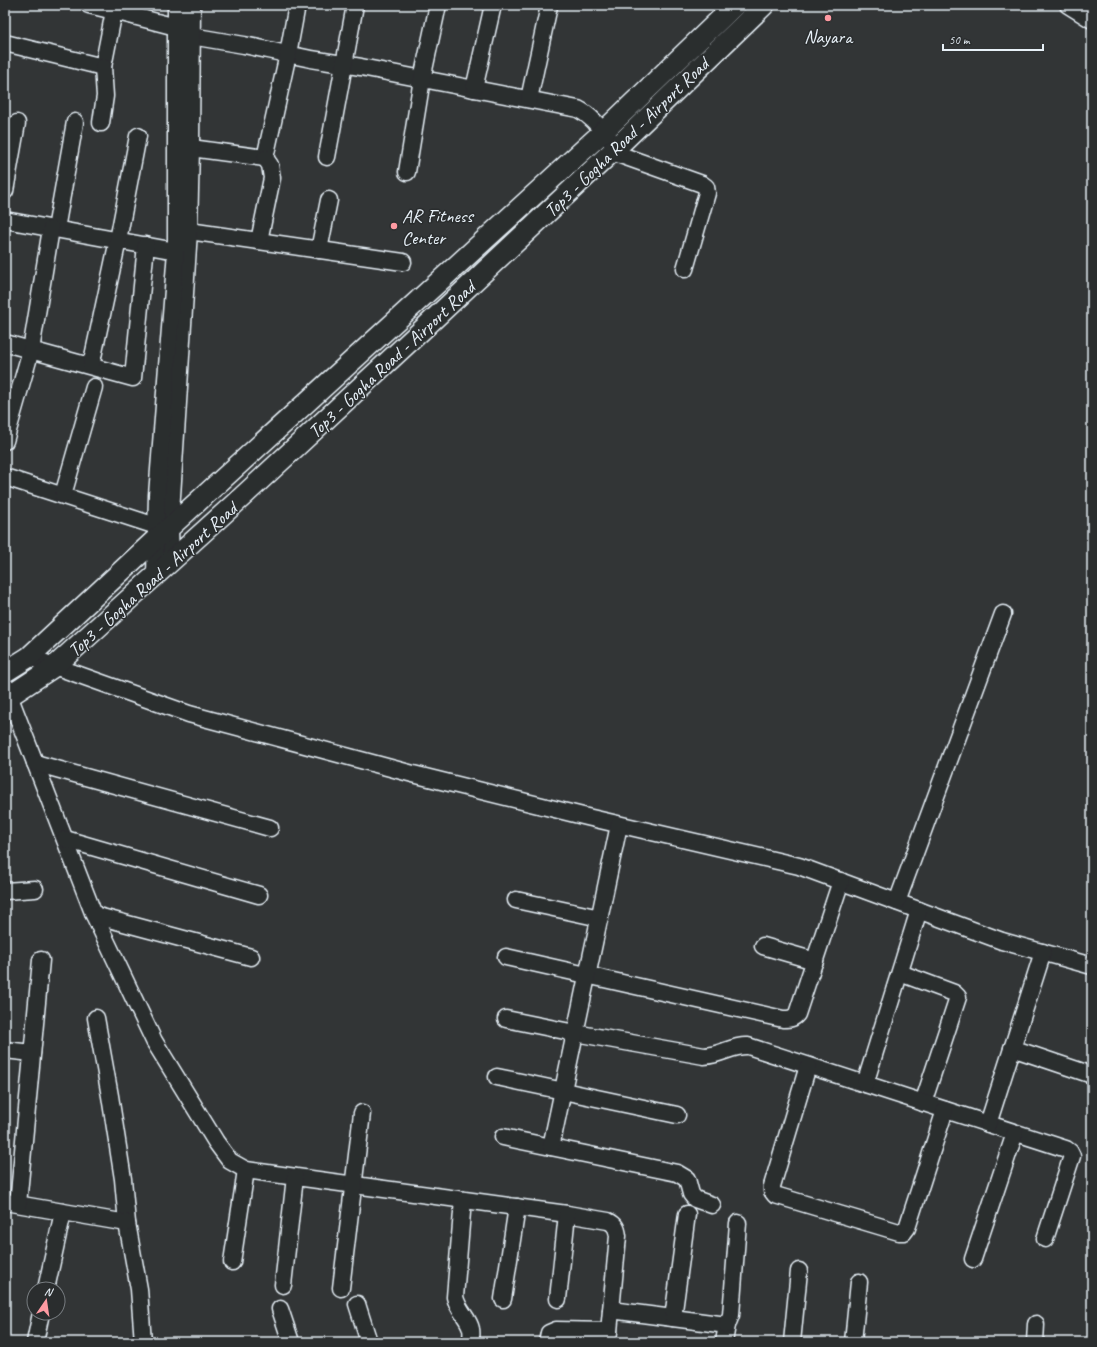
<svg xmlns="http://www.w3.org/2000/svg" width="1097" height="1347" viewBox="0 0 1097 1347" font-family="Caveat,sans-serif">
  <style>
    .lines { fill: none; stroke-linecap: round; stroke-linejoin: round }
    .minor-casing { stroke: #e8f1f8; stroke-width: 19 }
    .major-casing { stroke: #e8f1f8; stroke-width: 23 }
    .minor { stroke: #2a2d2e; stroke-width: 16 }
    .major { stroke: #2a2d2e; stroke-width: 20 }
    .poi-dot { fill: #ff9aa2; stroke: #2a2d2e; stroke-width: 1.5 }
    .labels { text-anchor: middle; stroke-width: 3; stroke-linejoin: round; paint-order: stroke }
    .poi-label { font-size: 19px; fill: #e8f1f8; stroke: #2a2d2e }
    .street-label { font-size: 19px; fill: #e8f1f8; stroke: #2a2d2e }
  </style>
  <rect width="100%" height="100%" fill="#323536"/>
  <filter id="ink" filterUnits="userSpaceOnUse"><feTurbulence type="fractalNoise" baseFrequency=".025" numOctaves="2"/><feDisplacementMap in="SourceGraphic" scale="8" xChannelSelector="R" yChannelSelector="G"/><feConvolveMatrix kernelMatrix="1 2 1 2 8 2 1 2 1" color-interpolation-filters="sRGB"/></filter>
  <g filter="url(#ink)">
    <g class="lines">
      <g class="minor-casing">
        <g id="minor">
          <polyline points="89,5 114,11"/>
          <polyline points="1068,5 1092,20"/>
          <path d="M191,36L244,45L311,59L361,67L578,109C592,116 601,129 611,141"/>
          <polyline points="5,43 103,67 114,11 176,27"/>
          <polyline points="474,89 493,5"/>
          <polyline points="529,99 549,6"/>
          <polyline points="101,123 105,96 103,67"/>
          <polyline points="191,148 265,158 288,54 297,5"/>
          <polyline points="612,152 702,184 706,187 707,193 685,269"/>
          <polyline points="327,157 355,5"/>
          <polyline points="407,172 422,79 438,5"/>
          <polyline points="5,191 17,123"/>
          <polyline points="5,220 176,251"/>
          <polyline points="56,229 75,122"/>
          <polyline points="189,231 403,262"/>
          <polyline points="259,241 272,178 270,165 265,158"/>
          <polyline points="319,250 329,200"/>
          <polyline points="5,343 133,378 146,245"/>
          <polyline points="91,366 118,240 138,136"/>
          <polyline points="5,441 31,350 51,229"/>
          <polyline points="5,477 156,526"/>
          <polyline points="63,495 94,387"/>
          <polyline points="171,562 170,527 189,231 191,148 192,5"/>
          <polyline points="155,575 157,495 176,251 176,5"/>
          <polyline points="29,657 189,714 413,774 587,817 799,866 1002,941 1092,966"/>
          <path d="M5,685L94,915L154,1041L216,1142L230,1161L246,1170L267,1173L567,1214L608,1221C615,1224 617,1228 618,1236L608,1342"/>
          <polyline points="35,763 270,828"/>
          <polyline points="65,839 259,895"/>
          <polyline points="5,891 35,889"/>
          <polyline points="516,900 600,918"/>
          <polyline points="897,902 1003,614"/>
          <polyline points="94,915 251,957"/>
          <polyline points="763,946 815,961"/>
          <path d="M506,957L783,1019C789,1019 793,1019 797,1014L841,881"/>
          <polyline points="900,973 954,993 958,997 923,1103"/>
          <polyline points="96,1018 110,1096 123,1179 127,1223 139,1289 143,1342"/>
          <path d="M506,1019L575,1033L704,1056C722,1055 732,1045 748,1046L1066,1149L1070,1152L1072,1156L1045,1239"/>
          <polyline points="1012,1048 1092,1075"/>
          <polyline points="5,1050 32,1053"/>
          <polyline points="808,1066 772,1186 772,1191 775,1195 899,1232 904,1232 907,1228 945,1110"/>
          <polyline points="497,1077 677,1115"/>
          <polyline points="865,1084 919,910"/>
          <polyline points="988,1124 1043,952"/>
          <polyline points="503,1137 677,1173 687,1179 691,1194 695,1199 712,1205"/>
          <polyline points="551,1147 619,825"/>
          <path d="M463,1200L455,1297C458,1311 469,1318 471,1329C472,1333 471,1338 471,1342"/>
          <polyline points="5,1202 127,1223"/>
          <polyline points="18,1204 41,960"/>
          <polyline points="973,1259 1015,1133"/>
          <polyline points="232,1262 246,1170"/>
          <polyline points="283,1285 295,1177"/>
          <polyline points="341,1288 362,1113"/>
          <polyline points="46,1289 63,1212"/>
          <polyline points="503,1299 517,1207"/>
          <polyline points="558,1299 567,1214"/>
          <polyline points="357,1304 369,1342"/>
          <polyline points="280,1309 291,1342"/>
          <polyline points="611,1310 727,1325 724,1342"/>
          <polyline points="673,1318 687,1214"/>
          <polyline points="727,1325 731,1315 738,1223"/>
          <polyline points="35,1342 41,1313"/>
          <polyline points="547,1342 549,1333 556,1330 609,1331"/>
          <polyline points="792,1342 799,1271"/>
          <polyline points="853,1342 859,1282"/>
          <polyline points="1035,1342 1036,1324"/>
        </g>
      </g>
      <g class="major-casing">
        <g id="major">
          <polyline points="5,672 29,657 156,539 170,527 603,132 735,5"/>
          <polyline points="5,699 55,666 242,497 422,330 617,147 764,5"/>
        </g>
      </g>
      <use href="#minor" class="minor"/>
      <use href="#major" class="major"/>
    </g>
  </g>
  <g class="poi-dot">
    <circle cx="828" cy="18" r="4"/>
    <circle cx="394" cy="226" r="4"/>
  </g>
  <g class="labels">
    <g class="poi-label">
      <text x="828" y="43">Nayara</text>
      <text x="402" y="222" text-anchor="start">AR Fitness<tspan x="402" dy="22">Center</tspan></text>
    </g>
    <g class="street-label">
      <text transform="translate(626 137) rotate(-44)" y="7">Top3 - Gogha Road - Airport Road</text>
      <text transform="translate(391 359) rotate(-43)" y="7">Top3 - Gogha Road - Airport Road</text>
      <text transform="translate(152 579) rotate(-42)" y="7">Top3 - Gogha Road - Airport Road</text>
    </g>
  </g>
  <rect width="1097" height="1347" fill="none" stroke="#2a2d2e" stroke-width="20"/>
  <rect x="10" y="10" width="1077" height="1327" fill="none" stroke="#e8f1f8" stroke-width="1.5" filter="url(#ink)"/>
  <g transform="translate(46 1301) rotate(13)"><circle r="19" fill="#2a2d2e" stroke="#767b7f"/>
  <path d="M0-3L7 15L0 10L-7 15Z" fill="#ff9aa2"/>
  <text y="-6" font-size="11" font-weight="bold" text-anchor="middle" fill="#e8f1f8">N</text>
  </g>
  <path d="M943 44v6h100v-6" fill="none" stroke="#e8f1f8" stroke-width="2"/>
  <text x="949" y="44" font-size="12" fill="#e8f1f8" stroke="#2a2d2e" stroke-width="3" paint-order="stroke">50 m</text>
</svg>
